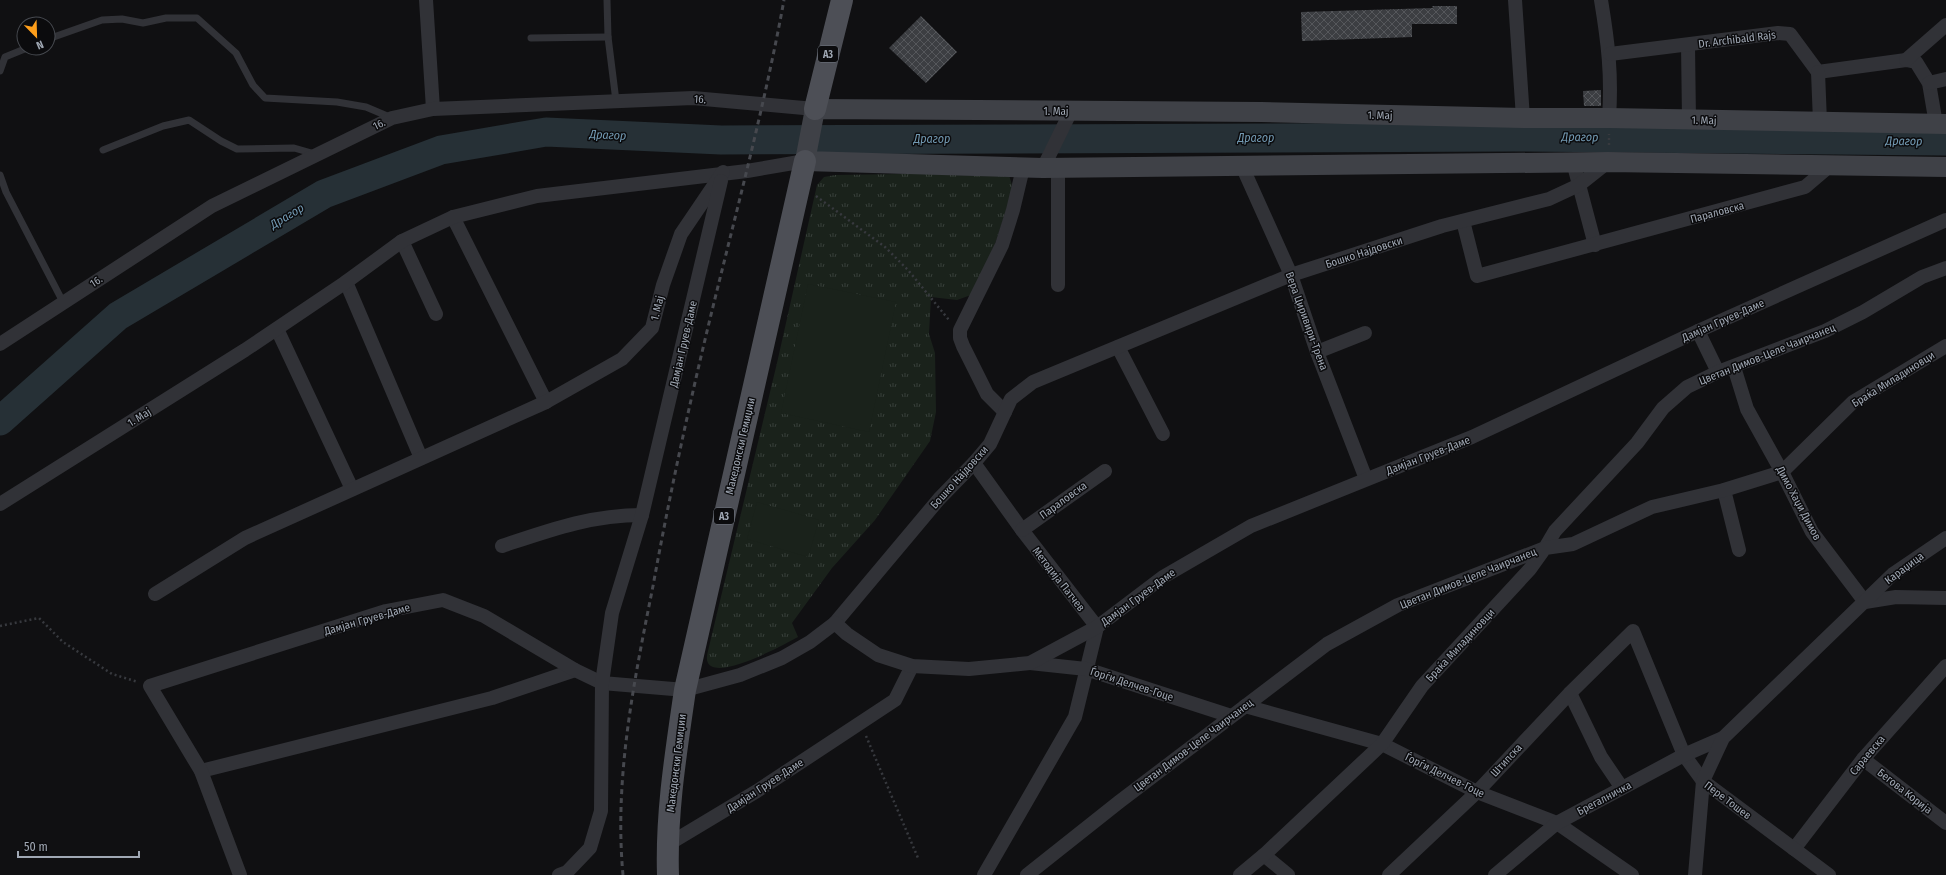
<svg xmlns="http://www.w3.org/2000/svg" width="1946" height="875" viewBox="0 0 1946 875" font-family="'Fira Sans Condensed',sans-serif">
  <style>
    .grass { fill: url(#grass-tufts) }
    .garden { fill: #1a221b }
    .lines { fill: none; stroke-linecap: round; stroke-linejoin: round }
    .river { stroke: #263036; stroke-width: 29 }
    .building { fill: url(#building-cross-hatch) }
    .path { stroke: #37393e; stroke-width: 2.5; stroke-dasharray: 2 3; stroke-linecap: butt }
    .lane { stroke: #313237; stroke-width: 7 }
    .street { stroke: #313237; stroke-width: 14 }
    .secondary { stroke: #3f4147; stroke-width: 20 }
    .primary { stroke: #4d4f56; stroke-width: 22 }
    .rail { stroke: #46484e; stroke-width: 3; stroke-dasharray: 5 4; stroke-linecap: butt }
    .labels { text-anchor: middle; stroke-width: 3; stroke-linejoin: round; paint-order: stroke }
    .shield { fill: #0b0b0d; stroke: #737982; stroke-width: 1 }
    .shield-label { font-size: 10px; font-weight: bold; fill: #a0a8b4 }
    .street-label { font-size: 11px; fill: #a0a8b4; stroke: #0b0b0d }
    .water-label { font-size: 12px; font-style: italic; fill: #739ab3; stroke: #0b0b0d }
  </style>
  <defs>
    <pattern id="grass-tufts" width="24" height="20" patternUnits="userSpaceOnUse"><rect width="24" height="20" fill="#1a221b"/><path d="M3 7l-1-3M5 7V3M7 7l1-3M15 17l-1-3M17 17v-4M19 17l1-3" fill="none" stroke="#383f3a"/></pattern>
    <pattern id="building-cross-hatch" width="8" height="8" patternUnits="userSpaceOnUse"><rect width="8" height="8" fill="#3c3e42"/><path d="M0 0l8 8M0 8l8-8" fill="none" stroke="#55575b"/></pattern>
  </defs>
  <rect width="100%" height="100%" fill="#101012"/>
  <path class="grass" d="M966,173L1009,175L1012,185V193L994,247L971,295L957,300L931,297L929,334L935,353L936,412L930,441L875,520L832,568L792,623L798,637C785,644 718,681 708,663C706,659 707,655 708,651L777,363L817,185L824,177L835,175Z"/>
  <g class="garden">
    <polygon points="808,284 896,302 869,432 781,413"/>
    <polygon points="757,502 819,520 808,557 747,539"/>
  </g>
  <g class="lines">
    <polyline class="river" points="0,421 118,316 324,194 441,150 546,132 721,140 1515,137 1946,141"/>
  </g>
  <g class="building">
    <polygon points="1432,6 1457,6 1457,24 1412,24 1412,37 1302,41 1301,12 1433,8"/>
    <polygon points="921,16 957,52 926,83 889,48"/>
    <polygon points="1601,90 1601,106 1584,106 1583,91"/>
  </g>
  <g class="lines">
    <g class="path">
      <polyline points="1609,145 1609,134"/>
      <polyline points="816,196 885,247 908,270 949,320"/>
      <polyline points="0,626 39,618 63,642 112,674 138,682"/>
      <polyline points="866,736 918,858"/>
    </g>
    <g class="lane">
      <polyline points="607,0 608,37 616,101"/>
      <polyline points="531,38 608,37"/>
      <polyline points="48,39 102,20 122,19 143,23 166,18 197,18 236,53 253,85 265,98 337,102 366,107 392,118"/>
      <polyline points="0,71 5,57 27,48"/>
      <polyline points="103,150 163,126 189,120 221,141 237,149 294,148 315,154"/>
      <polyline points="0,175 6,192 63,302"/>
    </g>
    <g class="street">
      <polyline points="426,0 433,109"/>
      <polyline points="1515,0 1523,118"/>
      <path d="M1601,0C1608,42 1612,75 1609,118"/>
      <polyline points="1688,45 1689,120"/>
      <polyline points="1610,54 1778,33 1790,34 1818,72 1906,60 1916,62 1929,83 1936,124"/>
      <polyline points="1906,60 1946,25"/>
      <polyline points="1818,72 1820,122"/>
      <polyline points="1929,83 1946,79"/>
      <polyline points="1573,162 1595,245"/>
      <polyline points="1242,166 1291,275 1317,352 1366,479"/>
      <polyline points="1043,168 1071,111"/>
      <polyline points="1058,168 1058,285"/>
      <polyline points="453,217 546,402"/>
      <polyline points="1463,221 1477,276 1805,187 1832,164"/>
      <polyline points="402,241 436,314"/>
      <polyline points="346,282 421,458"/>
      <polyline points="277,329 352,489"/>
      <polyline points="1698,331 1718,372"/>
      <polyline points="0,344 212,206 392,118 433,109 693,98 815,109"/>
      <polyline points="1118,347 1163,434"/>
      <polyline points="1317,352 1365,333"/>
      <polyline points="1734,367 1747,409 1782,472 1812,532 1865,602 1896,597 1946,598"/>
      <polyline points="1005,412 987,394 963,346 960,338 960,330 1002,245 1013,210 1023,168"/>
      <polyline points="974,463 1022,530 1097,627 1075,717 984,875"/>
      <polyline points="1724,490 1739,550"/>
      <polyline points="0,504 245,350 346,282 402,241 453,217 537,196 747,171 805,161"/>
      <polyline points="1022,530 1105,471"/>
      <path d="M502,546C550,530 591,515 642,515"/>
      <polyline points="155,594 245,538 546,402 622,359 652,328 663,285 681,234 723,172"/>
      <polyline points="835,623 939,499 974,463 990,444 1011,399 1033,382 1291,275 1442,226 1549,199 1579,185 1608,162"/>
      <polyline points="1030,663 1086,669 1231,716"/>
      <polyline points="1570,693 1601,757 1622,788"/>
      <polyline points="1245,706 1382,744 1477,792 1557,823 1632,875"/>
      <polyline points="1863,759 1946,823"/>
      <polyline points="201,771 492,698 575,670"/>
      <polyline points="667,845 757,791 895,700 912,666"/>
      <polyline points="1794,849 1863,759 1946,666"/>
      <polyline points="1264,855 1288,875"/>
      <polyline points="240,875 201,771 150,686 386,611 443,600 484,616 575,670 602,683 685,690 740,675 782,658 810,642 835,623 847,634 878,655 912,666 969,669 1030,663 1097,627 1163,577 1251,526 1472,437 1698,331 1946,220"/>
      <polyline points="559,875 567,872 590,848 601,811 602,683 612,613 642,515 721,181"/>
      <polyline points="1027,875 1119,802 1327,644 1398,605 1545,548 1555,531 1637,443 1663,408 1687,387 1718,372 1825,331 1863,312 1922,277 1946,268"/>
      <polyline points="1240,875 1264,855 1382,744 1422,686 1530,569 1545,548 1573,544 1652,507 1724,490 1782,472 1853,402 1946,346"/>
      <polyline points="1389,875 1477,792 1570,693 1633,631 1684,755 1703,781 1829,875"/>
      <polyline points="1495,875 1557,823 1684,755 1723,738"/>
      <polyline points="1695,875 1703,781 1723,738 1893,574 1946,538"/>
    </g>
    <polyline class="secondary" points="1946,124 1609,118 1523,118 1261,112 815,109 805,161 1043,168 1608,162 1946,167"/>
    <g class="primary">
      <polyline points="815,109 842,0"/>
      <path d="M668,875C666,813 676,752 685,690L805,161"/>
    </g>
    <path class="rail" d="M623,875C614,778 634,681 653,586C669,498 688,410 709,323C735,216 764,109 784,0"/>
  </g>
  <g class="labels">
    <g class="shield">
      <rect x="818" y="46" width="20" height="16" rx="3"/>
      <rect x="714" y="508" width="20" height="16" rx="3"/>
    </g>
    <g class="shield-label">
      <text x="828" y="58">A3</text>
      <text x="724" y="520">A3</text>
    </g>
    <g class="street-label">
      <text transform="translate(1737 39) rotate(-7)" y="4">Dr. Archibald Rajs</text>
      <text transform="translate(700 99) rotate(4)" y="4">16.</text>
      <text x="1056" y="115">1. Мај</text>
      <text transform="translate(1380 115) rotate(1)" y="4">1. Мај</text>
      <text transform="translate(1704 120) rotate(1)" y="4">1. Мај</text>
      <text transform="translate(379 124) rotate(-26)" y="4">16.</text>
      <text transform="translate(1717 212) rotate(-15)" y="4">Параловска</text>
      <text transform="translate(1364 252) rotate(-18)" y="4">Бошко Најдовски</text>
      <text transform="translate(96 281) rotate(-33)" y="4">16.</text>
      <text transform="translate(657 308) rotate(-76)" y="4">1. Мај</text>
      <text transform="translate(1723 320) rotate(-24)" y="4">Дамјан Груев-Даме</text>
      <text transform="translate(1307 321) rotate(70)" y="4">Вера Циривири-Трена</text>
      <text transform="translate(683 344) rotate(-77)" y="4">Дамјан Груев-Даме</text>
      <text transform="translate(1767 354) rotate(-22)" y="4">Цветан Димов-Целе Чаирчанец</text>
      <text transform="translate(1893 379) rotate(-32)" y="4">Браќа Миладиновци</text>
      <text transform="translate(139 417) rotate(-32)" y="4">1. Мај</text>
      <text transform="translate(740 446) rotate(-77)" y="4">Македонски Гемиџии</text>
      <text transform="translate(1428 455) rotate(-21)" y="4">Дамјан Груев-Даме</text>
      <text transform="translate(959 477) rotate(-48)" y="4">Бошко Најдовски</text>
      <text transform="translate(1063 500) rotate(-36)" y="4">Параловска</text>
      <text transform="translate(1799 503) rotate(62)" y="4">Димо Хаџи Димов</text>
      <text transform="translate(1904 568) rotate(-37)" y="4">Караџица</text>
      <text transform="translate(1468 578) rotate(-22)" y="4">Цветан Димов-Целе Чаирчанец</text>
      <text transform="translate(1059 579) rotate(52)" y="4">Методија Патчев</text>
      <text transform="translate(1138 597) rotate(-36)" y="4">Дамјан Груев-Даме</text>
      <text transform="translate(367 619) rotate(-16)" y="4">Дамјан Груев-Даме</text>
      <text transform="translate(1460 645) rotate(-47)" y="4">Браќа Миладиновци</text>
      <text transform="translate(1132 684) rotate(18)" y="4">Ѓорѓи Делчев-Гоце</text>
      <text transform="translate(1193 745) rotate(-37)" y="4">Цветан Димов-Целе Чаирчанец</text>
      <text transform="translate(1867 755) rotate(-50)" y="4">Сараевска</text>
      <text transform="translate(1506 760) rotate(-47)" y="4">Штипска</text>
      <text transform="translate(676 763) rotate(-83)" y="4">Македонски Гемиџии</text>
      <text transform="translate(1445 775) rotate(26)" y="4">Ѓорѓи Делчев-Гоце</text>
      <text transform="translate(765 785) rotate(-33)" y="4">Дамјан Груев-Даме</text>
      <text transform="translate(1905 791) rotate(38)" y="4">Бегова Корија</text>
      <text transform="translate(1604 798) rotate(-28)" y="4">Брегалничка</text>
      <text transform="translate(1728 800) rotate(37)" y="4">Пере Тошев</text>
    </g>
    <g class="water-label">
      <text transform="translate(608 135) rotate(3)" y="4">Драгор</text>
      <text transform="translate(1580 137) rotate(1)" y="4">Драгор</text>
      <text x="1256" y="142">Драгор</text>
      <text x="932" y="143">Драгор</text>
      <text transform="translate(1904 141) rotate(1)" y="4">Драгор</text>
      <text transform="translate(287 216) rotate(-31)" y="4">Драгор</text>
    </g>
  </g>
  <g transform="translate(36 36) rotate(157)"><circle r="19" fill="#0b0b0d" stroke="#474a50"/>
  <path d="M0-3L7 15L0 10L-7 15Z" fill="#ff9f1b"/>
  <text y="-6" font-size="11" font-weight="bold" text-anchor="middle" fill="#a0a8b4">N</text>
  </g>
  <path d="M18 851v6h121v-6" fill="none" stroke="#a0a8b4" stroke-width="2"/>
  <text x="24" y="851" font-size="12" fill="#a0a8b4" stroke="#0b0b0d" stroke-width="3" paint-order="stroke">50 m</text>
</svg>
